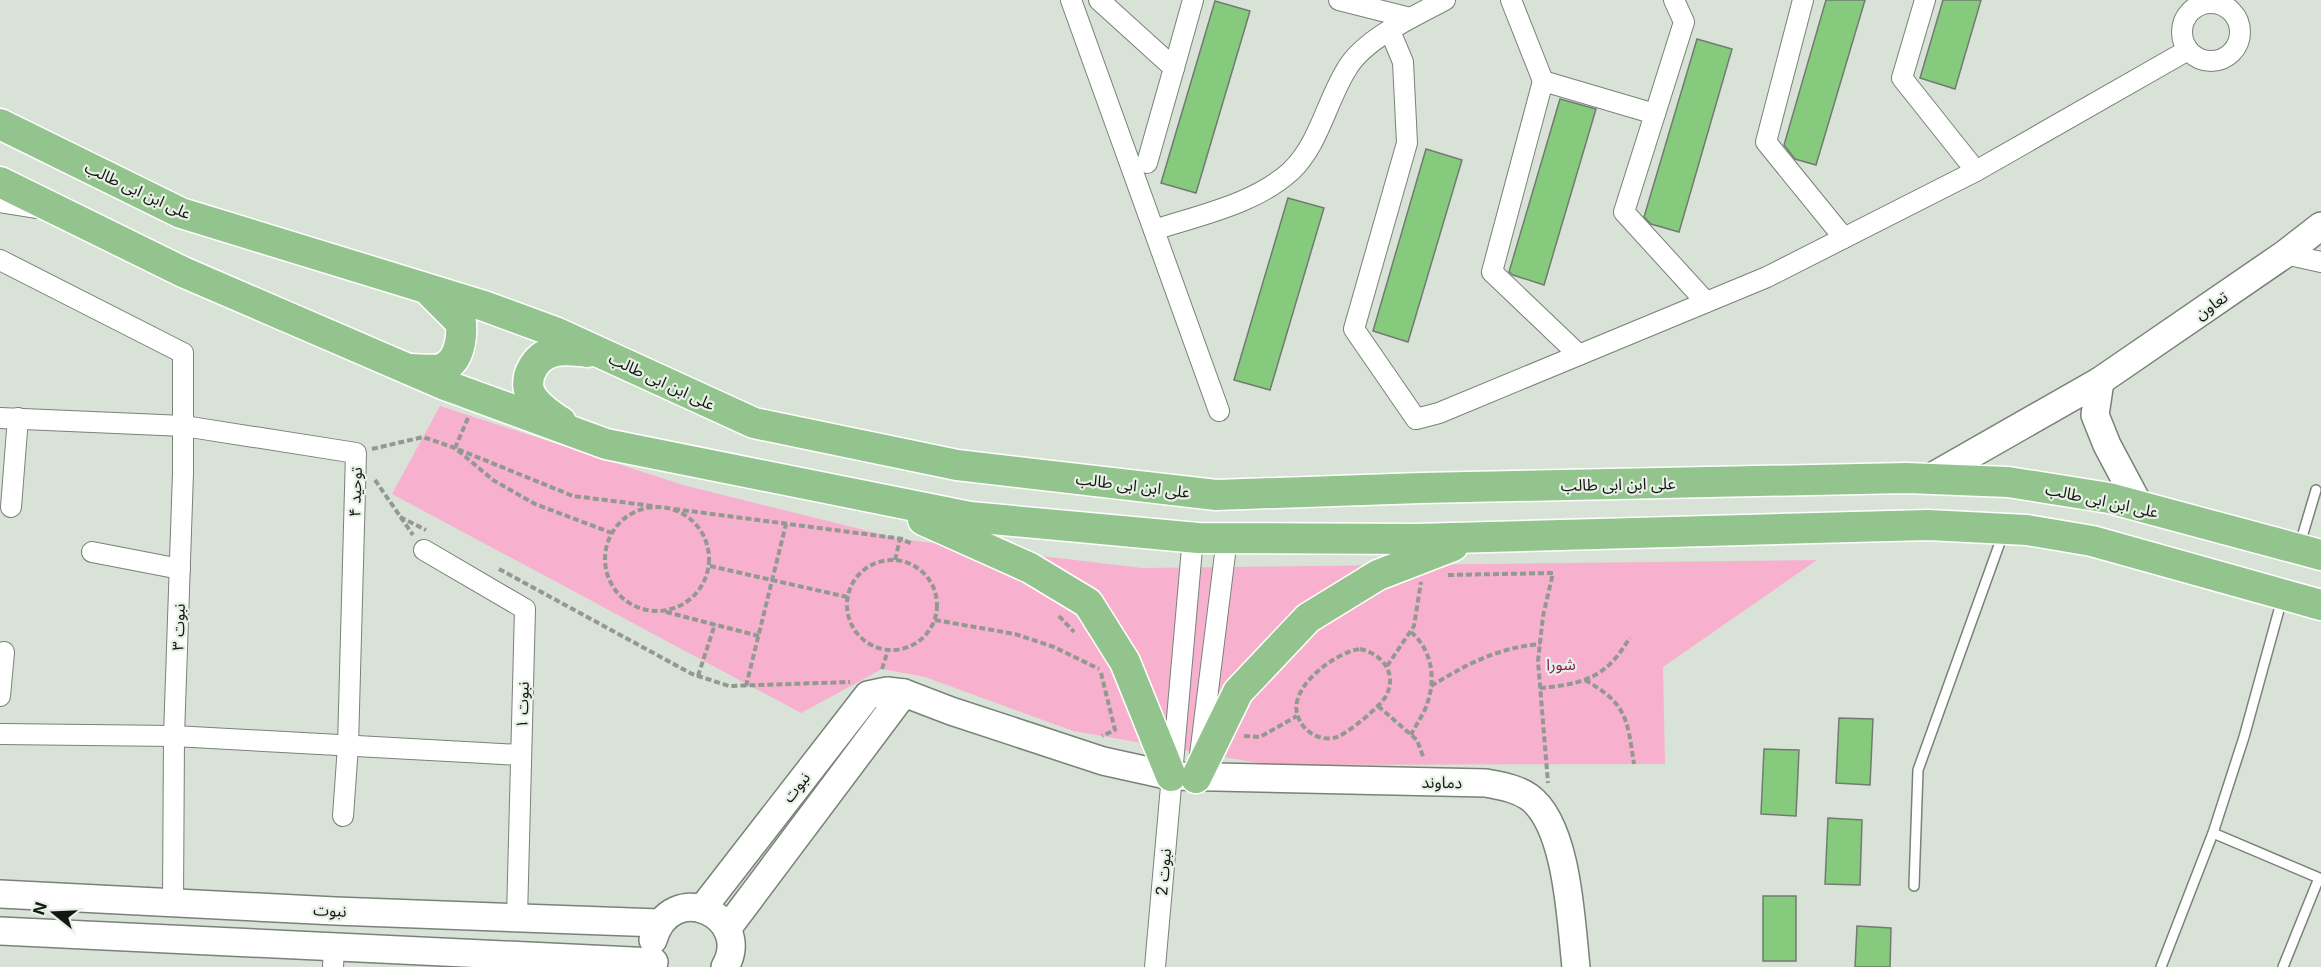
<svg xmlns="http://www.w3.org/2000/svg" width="2321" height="967" viewBox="0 0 2321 967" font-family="Inter,'Noto Sans Arabic',sans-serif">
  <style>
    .green { fill: #f8b0cf }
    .building { fill: #86cb7d; stroke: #727b71; stroke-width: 1.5 }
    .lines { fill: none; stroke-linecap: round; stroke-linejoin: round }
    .lane-casing { stroke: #798278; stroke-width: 12 }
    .street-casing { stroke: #798278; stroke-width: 22 }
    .secondary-casing { stroke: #798278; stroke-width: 30 }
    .primary-casing { stroke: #fff; stroke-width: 33 }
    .path { stroke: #929991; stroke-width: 4; stroke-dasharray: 6 3; stroke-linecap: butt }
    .lane { stroke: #fff; stroke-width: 9 }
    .street { stroke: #fff; stroke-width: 20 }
    .secondary { stroke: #fff; stroke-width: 27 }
    .primary { stroke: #94c48e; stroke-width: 30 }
    .labels { text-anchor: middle; stroke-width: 4.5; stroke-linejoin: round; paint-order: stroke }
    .street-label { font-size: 16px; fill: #131612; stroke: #e6f0e4 }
    .park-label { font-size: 16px; fill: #8b1a5a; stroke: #e6f0e4 }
  </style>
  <rect width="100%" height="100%" fill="#d9e2d7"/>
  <polygon class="green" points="440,406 683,485 900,539 1142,568 1817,560 1663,667 1665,764 1270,765 1073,731 925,677 882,669 801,713 392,494"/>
  <g class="building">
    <polygon points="1826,0 1865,0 1816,165 1795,159 1784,145"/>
    <polygon points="1943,0 1981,0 1955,89 1920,78"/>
    <polygon points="1215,1 1250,11 1196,193 1161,183"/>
    <polygon points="1697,39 1732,49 1679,232 1651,224 1644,217"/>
    <polygon points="1560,99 1596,109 1544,285 1513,275 1509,272"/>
    <polygon points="1426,149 1462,160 1408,342 1373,331"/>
    <polygon points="1288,198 1324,208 1270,390 1234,380"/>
    <polygon points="1839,718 1873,719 1870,785 1836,783"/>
    <polygon points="1764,749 1799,750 1796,816 1761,814"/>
    <polygon points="1828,818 1862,820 1860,885 1825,884"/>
    <rect x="1763" y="896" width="33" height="65"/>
    <polygon points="1857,926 1891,928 1890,967 1855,967"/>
  </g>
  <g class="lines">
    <g class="lane-casing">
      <g id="lane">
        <polyline points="2299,547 2316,490"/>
        <polyline points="2213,833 2319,878 2283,967"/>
        <polyline points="1914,886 1918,770 2003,534"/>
        <polyline points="2161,967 2213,833 2244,737 2282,599"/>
      </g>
    </g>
    <g class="street-casing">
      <g id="street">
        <polyline points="1071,0 1219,411"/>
        <polyline points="1099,0 1174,68 1147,163"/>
        <polyline points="1339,0 1410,18"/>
        <polyline points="1511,0 1543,81 1492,272 1579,355"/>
        <polyline points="1674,0 1684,22 1624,212 1706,302"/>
        <polyline points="1803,0 1766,142 1844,238"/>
        <polyline points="1925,0 1902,78 1976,171"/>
        <circle cx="2211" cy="32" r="29"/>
        <polyline points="1390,31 1403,62 1407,143 1354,329 1416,419 1439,413 1767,277 1976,171 2188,50"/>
        <polyline points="1174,68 1193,0"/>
        <polyline points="1543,81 1655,114"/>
        <polyline points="0,202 36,208"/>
        <path d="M1154,230C1200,215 1255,204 1291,171C1320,143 1327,99 1348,67C1366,38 1415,16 1445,0"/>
        <polyline points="2285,254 2321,262"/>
        <polyline points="0,260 183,353 183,473 174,736 173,902"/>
        <polyline points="0,418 184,426 356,453 348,746 343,816"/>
        <polyline points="11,507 18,418"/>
        <polyline points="424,550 525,609 517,917"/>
        <polyline points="92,552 180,569"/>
        <polyline points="0,696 4,652"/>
        <polyline points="0,734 174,736 521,755"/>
        <polyline points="1200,755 1227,538"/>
        <polyline points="333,967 334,948"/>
        <polyline points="1155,967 1193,537"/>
      </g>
    </g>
    <g class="secondary-casing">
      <g id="secondary">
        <polyline points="2100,381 2285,254 2321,226"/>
        <polyline points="1928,479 2100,381 2095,415 2107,445 2140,507"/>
        <polyline points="0,894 335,911 659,923"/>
        <path d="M702,909L868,695L887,691L904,693L951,711L1103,761L1171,776L1486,783C1501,786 1516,788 1529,797C1568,825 1571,923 1576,967"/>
        <polyline points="727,929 904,693"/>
        <polyline points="0,931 654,962"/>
        <path d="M653,940C671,877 754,916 725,967"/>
      </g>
    </g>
    <g class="primary-casing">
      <g id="primary">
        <polyline points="0,124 181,213 484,306 555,332 754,423 957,465 1216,495 1421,488 1906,478 2008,482 2109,498 2321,555"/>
        <polyline points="0,182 183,272 445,385 606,444 970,517 1198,538 1415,539 1928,525 2027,530 2092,541 2321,605"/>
        <path d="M411,369C421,369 436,372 445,367C460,359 462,337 461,323L431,293"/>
        <path d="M561,422C550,415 536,406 530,393C527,387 528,377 531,371C542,347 564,349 588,352"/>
        <polyline points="923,520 1030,568 1088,603 1125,662 1171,776"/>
        <polyline points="1196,778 1238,692 1308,618 1378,575 1453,546"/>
      </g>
    </g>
    <g class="path">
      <polyline points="468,418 455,448 573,496 653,506"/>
      <polyline points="372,449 423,437 455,448 493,480 535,504 612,533"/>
      <polyline points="375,480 413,535"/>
      <circle cx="657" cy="559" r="52"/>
      <polyline points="674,509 903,539"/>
      <polyline points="400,517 426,530"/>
      <circle cx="892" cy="605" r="45"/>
      <polyline points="895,560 900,539 913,544"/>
      <polyline points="710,566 847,597"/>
      <polyline points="499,569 692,674 729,686 850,682"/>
      <polyline points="1448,575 1553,573 1543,616 1538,661 1548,783"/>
      <polyline points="666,612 759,636"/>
      <polyline points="1059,616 1074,632"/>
      <polyline points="935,620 1015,634 1054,647 1099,669"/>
      <path d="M1411,632C1431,649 1436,676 1428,701C1425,713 1416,724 1411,735"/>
      <path d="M1360,649C1382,654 1398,673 1386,696C1381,706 1348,733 1337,737C1332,739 1325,739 1319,737C1310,734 1303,728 1299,719C1284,690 1335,652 1360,649Z"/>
      <polyline points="1387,666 1414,626 1421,582"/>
      <polyline points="882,669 888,650"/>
      <polyline points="1101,673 1115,730 1102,736"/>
      <polyline points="698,676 715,624"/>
      <path d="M1585,680C1627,704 1627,718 1634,764"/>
      <polyline points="746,686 786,524"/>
      <path d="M1431,686C1467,664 1497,648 1540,644"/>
      <path d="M1540,688C1565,686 1592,682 1610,664C1618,657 1624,646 1630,638"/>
      <polyline points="1378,706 1417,740 1424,759"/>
      <polyline points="1244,736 1260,737 1297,716"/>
    </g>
    <use href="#lane" class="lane"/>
    <use href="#street" class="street"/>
    <use href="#secondary" class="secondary"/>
    <use href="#primary" class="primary"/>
  </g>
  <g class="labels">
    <g class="street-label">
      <text transform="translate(138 190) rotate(25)" y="6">علی ابن ابی طالب</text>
      <text transform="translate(2211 305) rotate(-35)" y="6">تعاون</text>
      <text transform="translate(662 381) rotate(25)" y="6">علی ابن ابی طالب</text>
      <text transform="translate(1618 484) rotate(-1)" y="6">علی ابن ابی طالب</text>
      <text transform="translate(1133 485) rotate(7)" y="6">علی ابن ابی طالب</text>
      <text transform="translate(355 492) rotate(-88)" y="6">توحید ۴</text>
      <text transform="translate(2102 500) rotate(12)" y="6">علی ابن ابی طالب</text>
      <text transform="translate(178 627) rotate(-88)" y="6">نبوت ۳</text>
      <text transform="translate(522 705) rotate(-88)" y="6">نبوت ۱</text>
      <text transform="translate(1442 782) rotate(1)" y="6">دماوند</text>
      <text transform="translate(796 787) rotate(-52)" y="6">نبوت</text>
      <text transform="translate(1163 872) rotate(-85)" y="6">نبوت 2</text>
      <text transform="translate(330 910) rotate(3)" y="6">نبوت</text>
    </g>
    <g class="park-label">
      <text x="1561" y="670">شورا</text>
    </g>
  </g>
  <g transform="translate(54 913) rotate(288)" stroke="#e6f0e4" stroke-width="4.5" paint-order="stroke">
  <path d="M0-4.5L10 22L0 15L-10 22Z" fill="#131612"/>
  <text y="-9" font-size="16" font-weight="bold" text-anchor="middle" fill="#131612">N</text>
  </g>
</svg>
